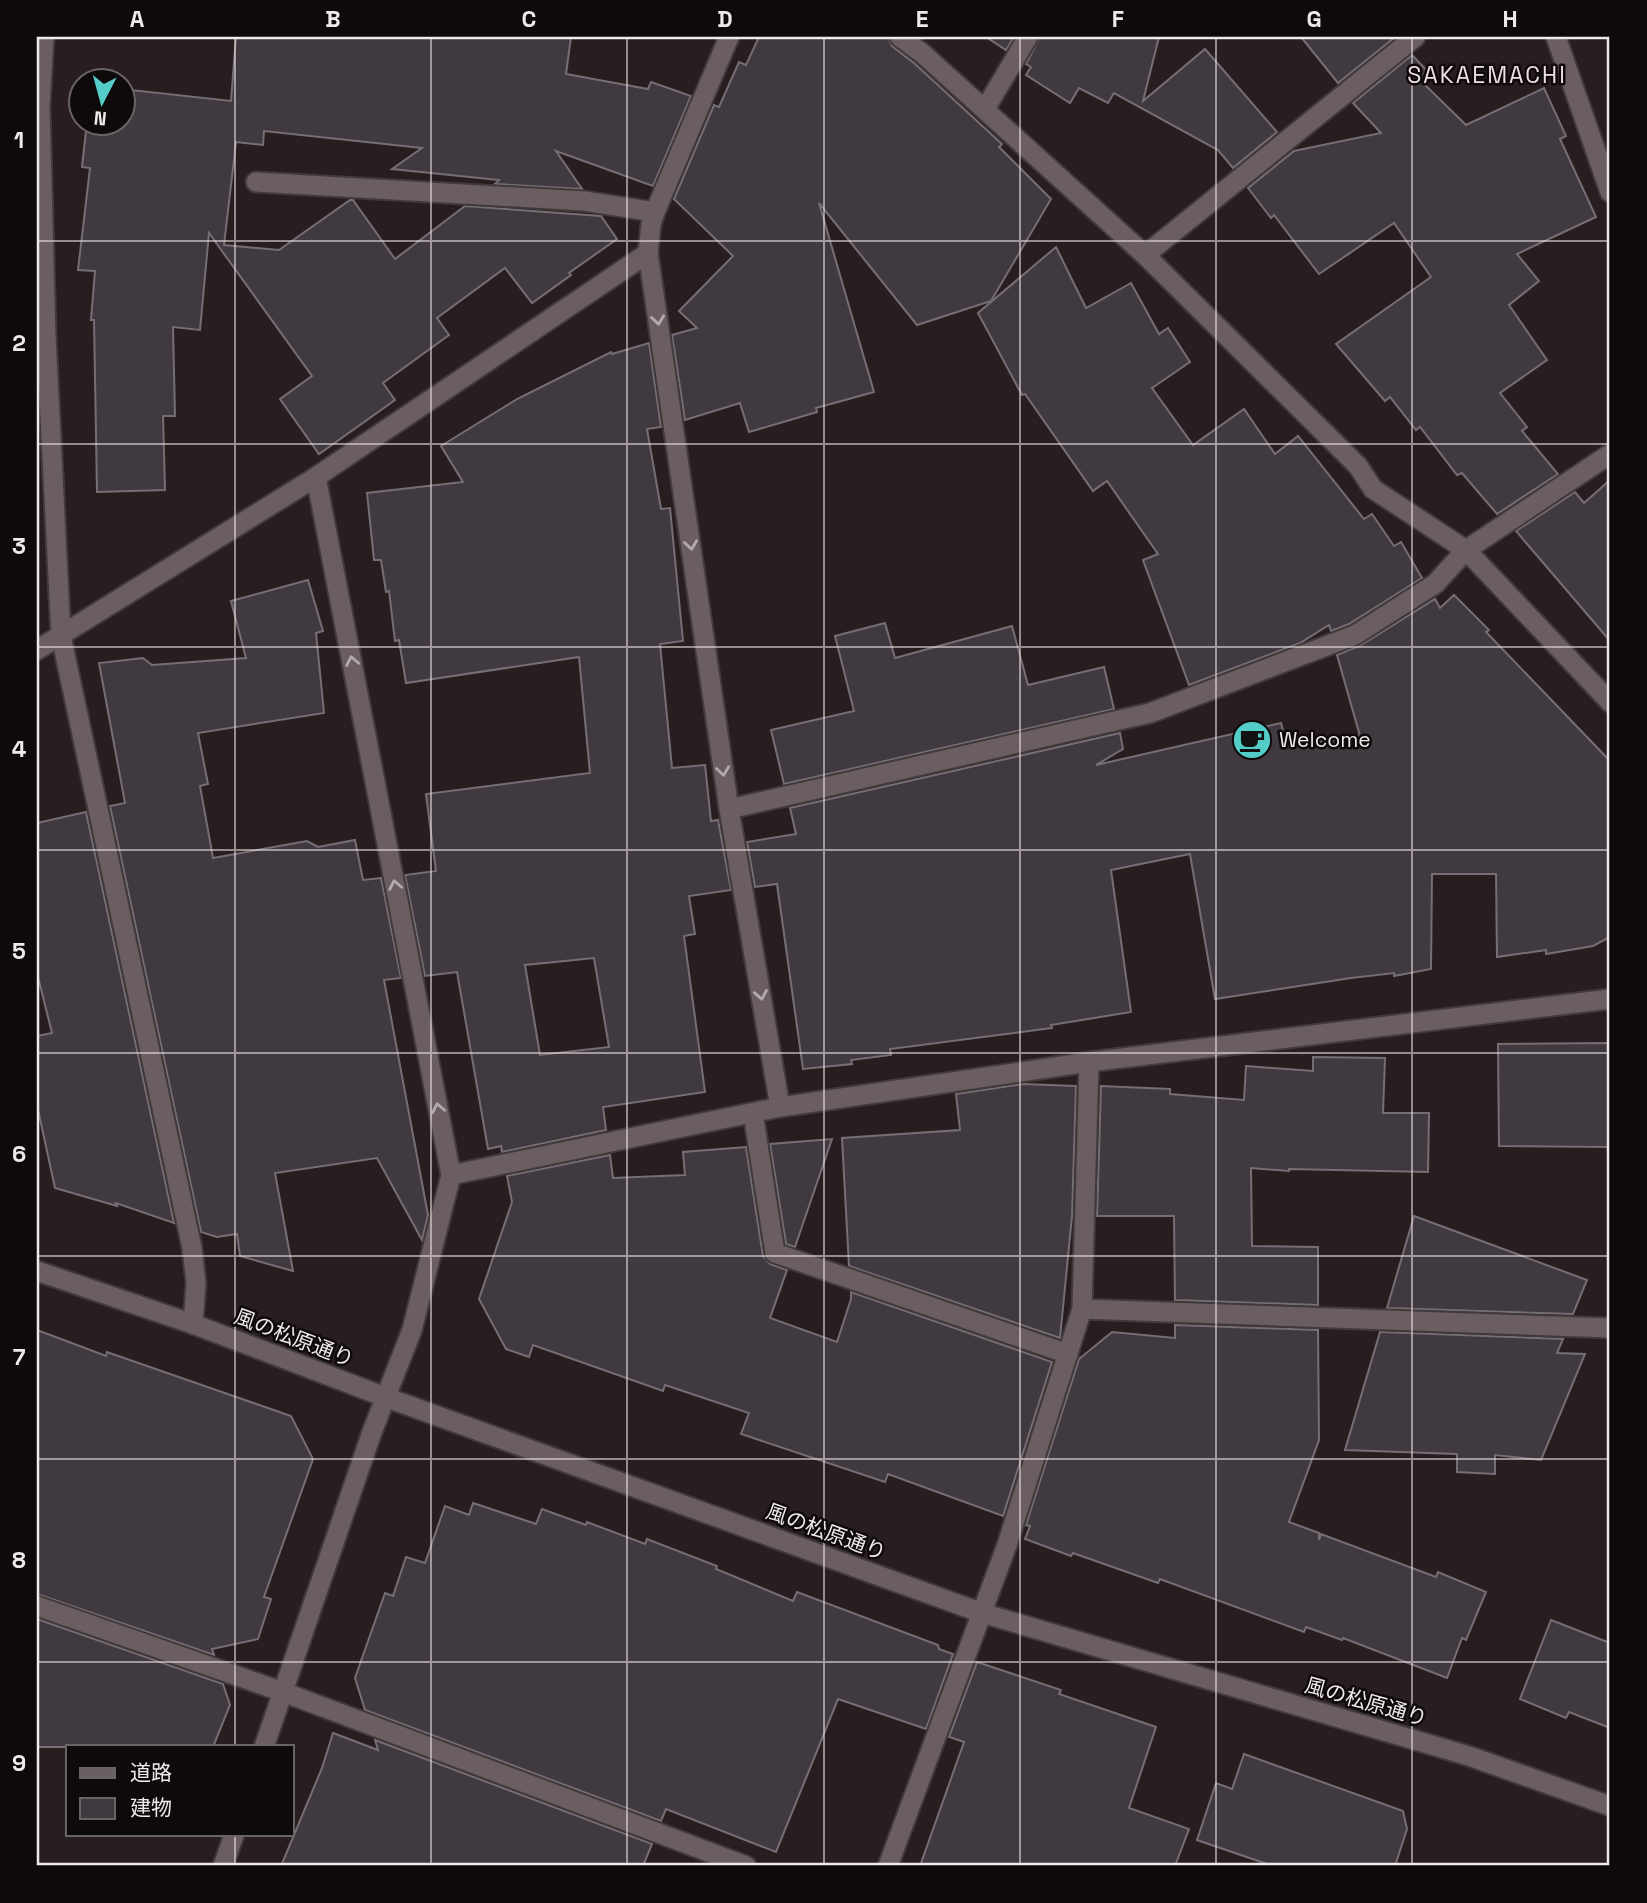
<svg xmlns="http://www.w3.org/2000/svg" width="1647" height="1903" viewBox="0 0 1647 1903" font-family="'Space Grotesk','Noto Sans JP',sans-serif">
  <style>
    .building { fill: #413940; stroke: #766e75; stroke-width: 2; fill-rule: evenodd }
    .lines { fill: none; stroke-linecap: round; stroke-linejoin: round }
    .service-casing { stroke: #413a3b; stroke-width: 23 }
    .minor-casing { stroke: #413a3b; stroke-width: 23 }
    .tertiary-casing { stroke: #413a3b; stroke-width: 23 }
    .service { stroke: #6a5e61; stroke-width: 19 }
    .minor { stroke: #6a5e61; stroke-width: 19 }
    .tertiary { stroke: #6a5e61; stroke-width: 19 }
    .oneway { stroke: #b4aaac }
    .grid { fill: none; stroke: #f0e9ea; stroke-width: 2; stroke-opacity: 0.55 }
    .labels { text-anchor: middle; stroke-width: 5; stroke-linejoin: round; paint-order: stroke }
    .poi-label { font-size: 21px; fill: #f0e9ea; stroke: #0e090a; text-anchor: start }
    .street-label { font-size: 21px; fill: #f0e9ea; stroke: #0e090a }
    .neighbourhood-label { font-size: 23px; letter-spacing: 2px; fill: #eddfe2; stroke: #0e090a }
    .neatline { fill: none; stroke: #f0e9ea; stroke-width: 2.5 }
    .grid-label { font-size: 23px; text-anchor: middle; font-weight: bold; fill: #f0e9ea }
  </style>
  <rect width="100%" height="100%" fill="#281e20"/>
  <g class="building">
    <polygon points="236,37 571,37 566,74 648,89 651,82 691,96 653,186 556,151 582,189 495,184 499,180 392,169 422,148 264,131 263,145 236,142 224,245 279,250 350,200 353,200 395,259 465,206 601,216 617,239 569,273 571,275 532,303 505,268 437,318 449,335 383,383 395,400 319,454 280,399 312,376 209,233 200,330 173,327 175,416 163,416 165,490 97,492 94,320 91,320 95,271 78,270 90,168 82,167 87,122 122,122 122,89 231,101"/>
    <polygon points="759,37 888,37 892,46 914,63 1002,144 999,147 1051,199 991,301 917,325 819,203 874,392 816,408 817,412 749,432 740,403 685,420 672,335 697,328 679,311 733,256 674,199 714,105 719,107 739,62 746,65"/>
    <polygon points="986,37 1014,37 1006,50"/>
    <polygon points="1040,37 1159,37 1143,101 1205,49 1277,132 1233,168 1218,150 1114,93 1108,103 1079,88 1070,103 1026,75 1031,67 1026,64"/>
    <polygon points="1301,37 1393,37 1394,38 1338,83"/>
    <polygon points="1412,55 1431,75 1423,83 1466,125 1544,88 1566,136 1560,139 1596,217 1517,254 1539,281 1509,305 1547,360 1500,393 1527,427 1522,431 1558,474 1497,514 1462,473 1457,475 1420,427 1416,430 1390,397 1385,401 1336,344 1431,277 1394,223 1319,274 1274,215 1271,218 1248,188 1294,151 1381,133 1353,103"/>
    <polygon points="1056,247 1086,308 1131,283 1159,334 1168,328 1190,362 1152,388 1193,445 1244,409 1275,454 1298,436 1364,519 1372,514 1394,546 1401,542 1422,578 1349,624 1331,631 1329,625 1300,643 1189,685 1143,560 1158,554 1107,481 1093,491 1025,394 1022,395 978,313"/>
    <path d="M649,343L661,427L647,429L661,509L670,508L683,641L660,644L672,768L705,765L711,821L718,820L731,890L689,896L695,934L684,936L705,1092L603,1107L606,1130L502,1152L501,1146L488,1149L457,972L425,976L405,875L436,871L426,794L590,773L579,657L406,683L399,640L395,641L389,591L386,592L381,560H374L367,493L463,482L441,446L517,399L611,352L612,354ZM594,958L609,1047L540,1055L525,965Z"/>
    <polygon points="1610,480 1610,641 1516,531 1575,492 1584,503"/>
    <polygon points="308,580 323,631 316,633 324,713 198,733 208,784 200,786 213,858 307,841 318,847 355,840 363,880 381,878 401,978 384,980 428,1215 422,1240 377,1158 275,1173 293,1271 240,1256 237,1234 217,1237 201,1232 110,806 125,803 99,663 143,658 152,665 246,658 231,601"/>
    <polygon points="1454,595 1489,630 1486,632 1610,761 1610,937 1593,946 1546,954 1546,950 1497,957 1496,874 1432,874 1431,969 1394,976 1394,973 1351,978 1215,999 1190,854 1111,870 1131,1012 1051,1025 1052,1028 890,1049 891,1055 851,1060 852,1064 803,1069 777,884 755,887 747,842 796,834 790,808 1120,733 1123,749 1096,765 1281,723 1287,746 1360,736 1337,655 1361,645 1435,599 1440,608"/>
    <polygon points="885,623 895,658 1012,626 1028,685 1104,667 1114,709 784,784 771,730 854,711 835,636"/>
    <polygon points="86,812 174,1223 116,1203 117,1206 55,1188 37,1105 37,1036 52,1033 37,973 37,823"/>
    <polygon points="1610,1043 1610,1147 1499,1146 1498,1044"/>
    <polygon points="1313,1057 1385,1058 1383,1113 1429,1113 1428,1172 1289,1169 1289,1171 1251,1168 1252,1246 1318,1247 1318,1305 1175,1300 1174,1216 1097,1216 1101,1086 1170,1089 1170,1094 1244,1100 1246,1066 1313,1071"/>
    <polygon points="1023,1084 1076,1086 1072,1216 1060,1338 849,1266 842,1138 960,1130 956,1094"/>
    <polygon points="832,1139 795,1247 786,1244 770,1144"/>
    <polygon points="746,1147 763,1256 770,1264 787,1270 770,1318 837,1342 851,1299 851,1292 1052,1362 1003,1516 888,1474 885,1482 741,1434 749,1413 665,1385 663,1391 533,1345 529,1357 506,1349 479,1299 512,1202 507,1176 610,1155 613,1178 685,1175 683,1152"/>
    <polygon points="1414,1216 1587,1280 1573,1314 1387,1308"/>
    <polygon points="1175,1325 1318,1330 1319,1440 1289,1522 1319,1533 1319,1540 1321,1534 1436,1577 1438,1572 1486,1592 1466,1640 1462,1638 1447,1678 1343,1638 1342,1640 1306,1627 1304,1632 1160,1579 1158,1583 1073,1553 1071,1556 1025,1539 1030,1526 1026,1525 1079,1359 1112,1332 1175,1338"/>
    <polygon points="37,1330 106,1356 107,1352 291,1416 313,1459 264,1597 271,1599 258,1639 212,1649 214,1655 37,1594"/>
    <polygon points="1380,1332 1563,1339 1557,1353 1585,1354 1541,1460 1495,1455 1495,1474 1457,1472 1457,1454 1345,1450"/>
    <polygon points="473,1503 536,1524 542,1509 586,1525 587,1522 645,1544 647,1539 717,1566 716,1569 793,1601 797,1592 938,1645 939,1649 953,1654 926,1729 838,1699 776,1852 666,1809 661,1821 365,1710 355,1678 385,1593 393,1596 406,1557 425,1563 445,1506 469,1515"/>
    <polygon points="37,1619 223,1684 230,1705 213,1747 37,1747"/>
    <polygon points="1551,1620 1610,1643 1610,1728 1569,1712 1566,1718 1520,1699"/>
    <polygon points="977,1662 1061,1690 1059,1694 1156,1727 1129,1808 1189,1829 1175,1866 920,1866 964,1742 949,1737"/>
    <polygon points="333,1733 378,1750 375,1740 652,1844 643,1866 281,1866 322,1768"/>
    <polygon points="1244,1754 1403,1811 1407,1829 1395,1866 1273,1866 1197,1840 1216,1783 1232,1789"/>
  </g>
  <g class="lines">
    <g class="service-casing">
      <polyline id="service" points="753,1113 775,1253 1068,1354"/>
    </g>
    <g class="minor-casing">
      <g id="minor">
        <polyline points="44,37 40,106 46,336 61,636 192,1248 196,1283 193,1324"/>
        <polyline points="729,37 655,212 651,224 648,253 729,809 780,1107"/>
        <polyline points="1556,37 1610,192"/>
        <polyline points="985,109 1028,37"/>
        <polyline points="256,182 584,201 655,212"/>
        <polyline points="1145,255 1415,37"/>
        <polyline points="37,650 316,477 648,253"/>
        <polyline points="729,809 1150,713 1355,635 1435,584 1466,550 1610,454"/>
        <polyline points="451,1175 780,1107 1089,1062 1610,999"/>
        <polyline points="1082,1309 1610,1328"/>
        <polyline points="37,1606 283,1692 746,1866"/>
        <polyline points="264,1747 372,1432 412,1330 451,1175 316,477"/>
        <polyline points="223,1866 234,1835"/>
        <polyline points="888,1866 1007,1545 1082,1309 1089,1062"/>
      </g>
    </g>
    <g class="tertiary-casing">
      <g id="tertiary">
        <polyline points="900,37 922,53 1145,255 1358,466 1373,489 1466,550 1610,702"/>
        <polyline points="37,1271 193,1324 385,1397 982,1613 1469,1756 1610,1806"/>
      </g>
    </g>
    <use href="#service" class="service"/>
    <use href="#minor" class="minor"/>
    <use href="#tertiary" class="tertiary"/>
  </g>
  <defs><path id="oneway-chevron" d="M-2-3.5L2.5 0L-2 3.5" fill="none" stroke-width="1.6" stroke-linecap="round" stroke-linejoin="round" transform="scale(1.75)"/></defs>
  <g class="oneway">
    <use href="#oneway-chevron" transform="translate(658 320) rotate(82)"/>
    <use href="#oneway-chevron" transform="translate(691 545) rotate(82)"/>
    <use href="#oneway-chevron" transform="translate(352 661) rotate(-101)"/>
    <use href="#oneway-chevron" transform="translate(723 771) rotate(82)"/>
    <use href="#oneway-chevron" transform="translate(395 885) rotate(-101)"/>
    <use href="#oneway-chevron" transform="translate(761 995) rotate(80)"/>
    <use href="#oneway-chevron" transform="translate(438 1108) rotate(-101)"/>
  </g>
  <path class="grid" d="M235,37V1747M431,37V1866M627,37V1866M824,37V1866M1020,37V1866M1216,37V1866M1412,37V1866M37,241H1610M37,444H1610M37,647H1610M37,850H1610M37,1053H1610M37,1256H1610M37,1459H1610M37,1662H1610M235,1835V1866"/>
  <defs>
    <g id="cafe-disc" transform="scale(2.0125)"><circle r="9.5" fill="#54cdc8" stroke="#0e090a"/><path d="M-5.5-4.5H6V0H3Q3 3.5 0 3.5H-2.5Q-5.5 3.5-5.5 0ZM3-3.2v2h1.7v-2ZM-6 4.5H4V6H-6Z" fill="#111"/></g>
  </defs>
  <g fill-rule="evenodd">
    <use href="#cafe-disc" x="1252" y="740"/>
  </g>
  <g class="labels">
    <g class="poi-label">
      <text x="1279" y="747">Welcome</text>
    </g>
    <g class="street-label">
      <text transform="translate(294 1338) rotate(21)" y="7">風の松原通り</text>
      <text transform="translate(826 1532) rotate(20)" y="7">風の松原通り</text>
      <text transform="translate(1366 1702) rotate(16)" y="7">風の松原通り</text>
    </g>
    <g class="neighbourhood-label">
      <text x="1487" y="83">SAKAEMACHI</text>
    </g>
  </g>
  <rect width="1647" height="1903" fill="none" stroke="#0e090a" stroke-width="77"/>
  <rect x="66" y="1745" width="228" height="91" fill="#0e090a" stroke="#686364" stroke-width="2"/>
  <rect x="80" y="1768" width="35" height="10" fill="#6a5e61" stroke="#686364" stroke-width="2"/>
  <text x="130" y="1780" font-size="21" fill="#f0e9ea">道路</text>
  <rect x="80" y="1798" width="35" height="21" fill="#413940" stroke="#686364" stroke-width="2"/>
  <text x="130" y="1815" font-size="21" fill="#f0e9ea">建物</text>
  <g transform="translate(102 102) rotate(186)"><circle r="33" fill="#0e090a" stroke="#686364" stroke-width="2"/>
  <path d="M0-5L12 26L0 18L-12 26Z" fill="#54cdc8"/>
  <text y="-10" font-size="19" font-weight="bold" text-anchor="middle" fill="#f0e9ea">N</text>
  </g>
  <rect x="38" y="38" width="1570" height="1826" class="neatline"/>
  <g class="grid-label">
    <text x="137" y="27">A</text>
    <text x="333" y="27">B</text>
    <text x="529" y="27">C</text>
    <text x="725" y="27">D</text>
    <text x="922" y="27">E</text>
    <text x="1118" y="27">F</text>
    <text x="1314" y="27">G</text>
    <text x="1510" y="27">H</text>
    <text x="19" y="148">1</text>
    <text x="19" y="351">2</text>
    <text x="19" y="554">3</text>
    <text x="19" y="757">4</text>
    <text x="19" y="959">5</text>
    <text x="19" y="1162">6</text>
    <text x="19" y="1365">7</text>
    <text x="19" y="1568">8</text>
    <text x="19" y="1771">9</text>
  </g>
</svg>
